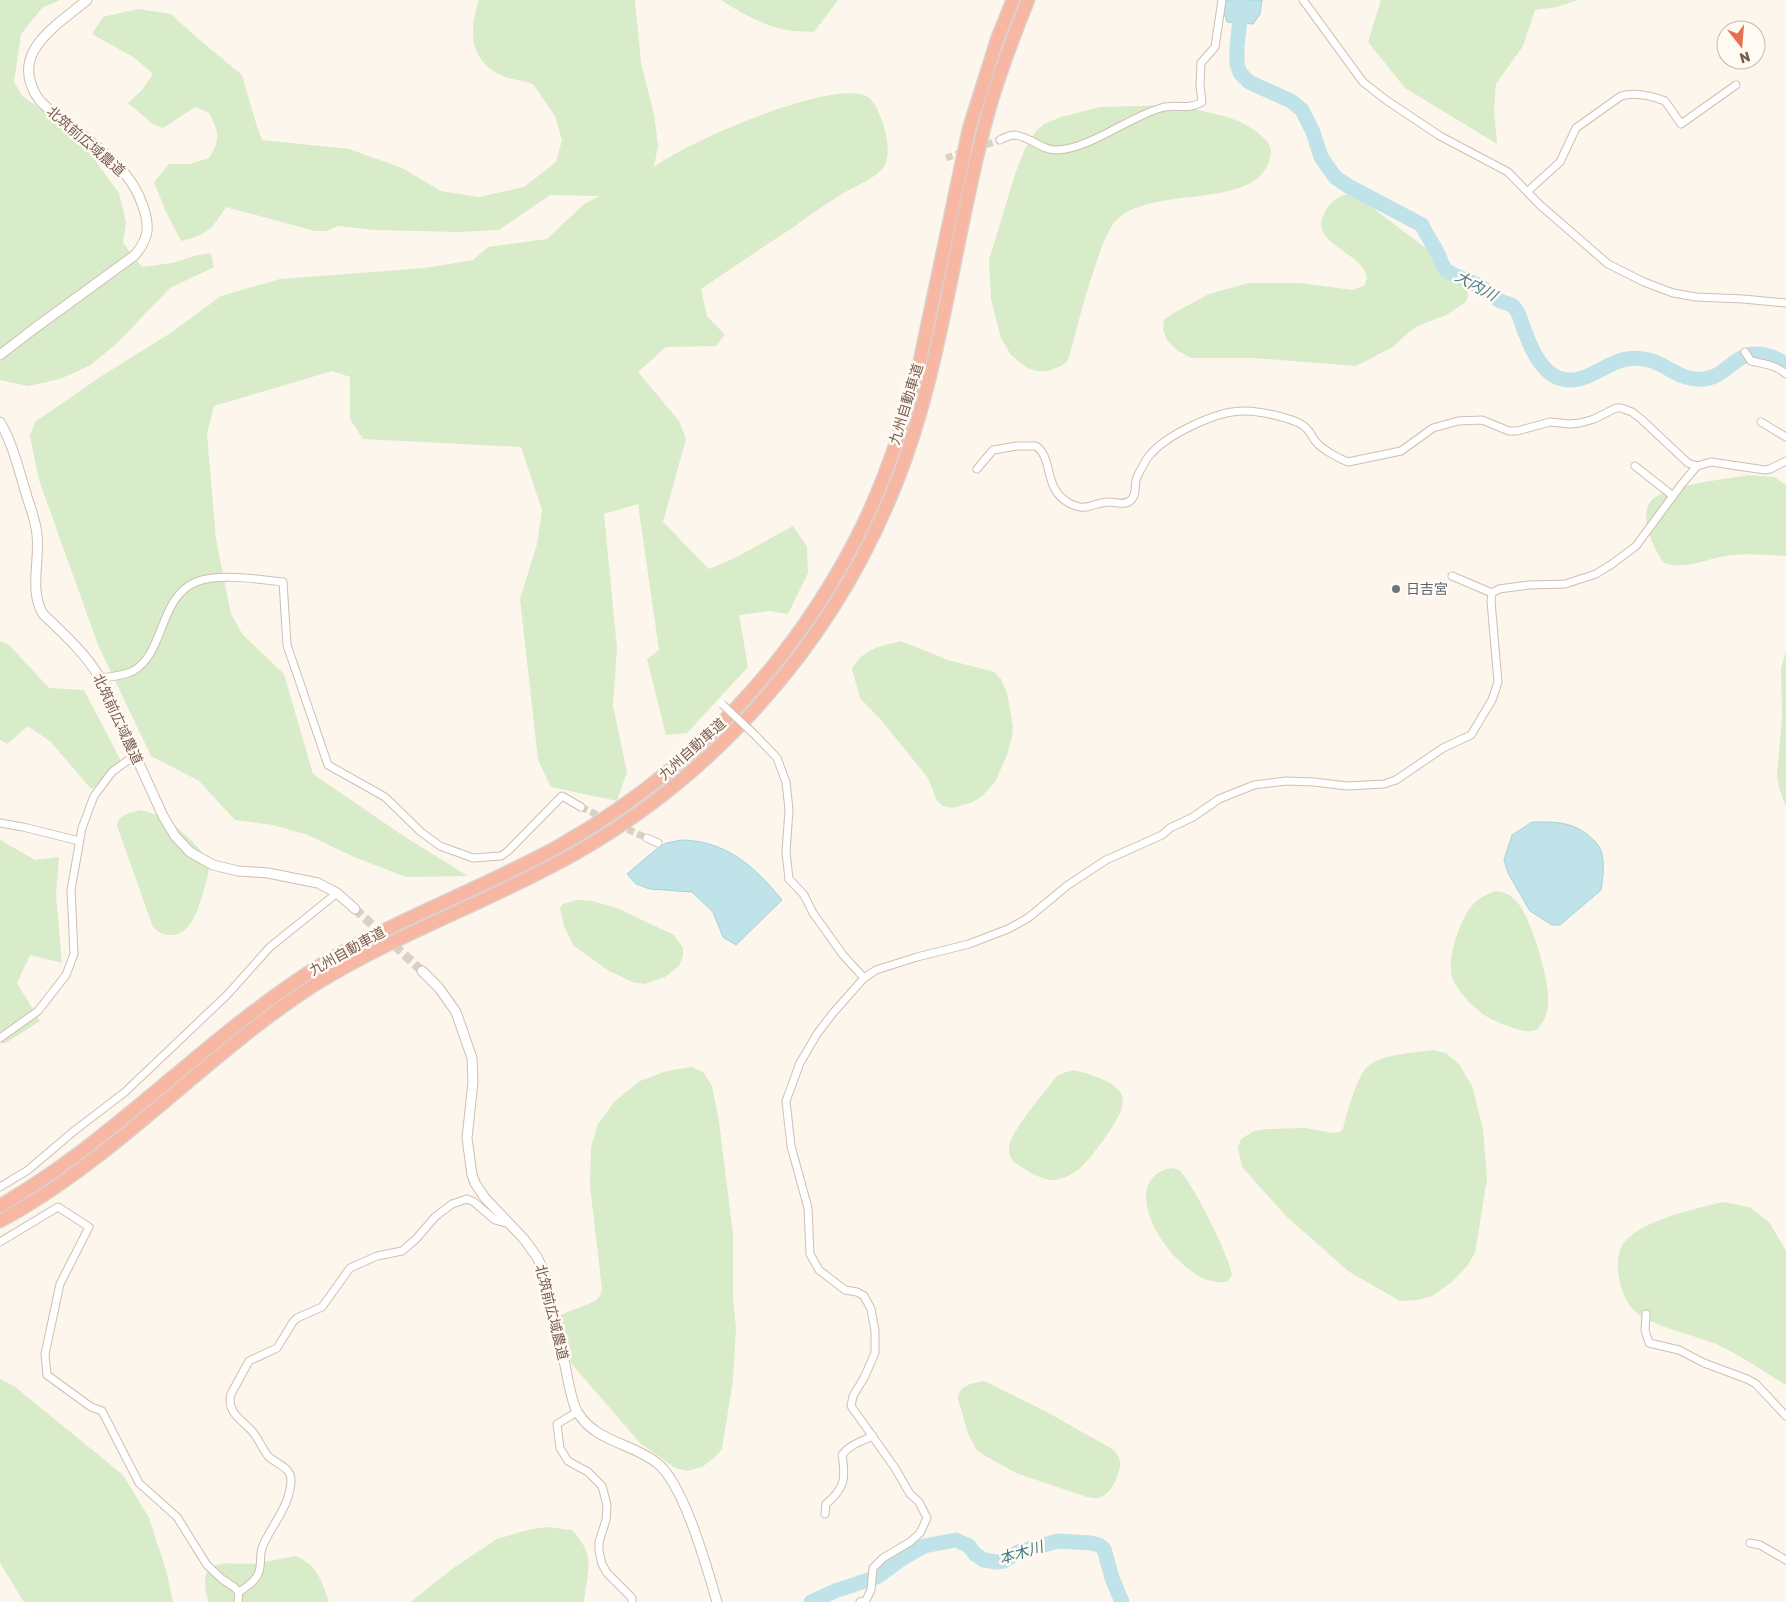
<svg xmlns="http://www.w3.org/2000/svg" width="1786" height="1602" viewBox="0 0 1786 1602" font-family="Rubik,'Noto Sans JP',sans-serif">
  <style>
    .green { fill: #d8ecc9 }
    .water { fill: #bfe3e8; stroke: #a5d3da }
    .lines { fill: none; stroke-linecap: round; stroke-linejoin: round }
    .river { stroke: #bfe3e8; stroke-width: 15 }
    .minor-tunnel { stroke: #dcd0c4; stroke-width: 7; stroke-dasharray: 7 3.5; stroke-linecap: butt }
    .tertiary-tunnel { stroke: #dcd0c4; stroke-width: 9; stroke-dasharray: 9 4.5; stroke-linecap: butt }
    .minor-casing { stroke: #d1beb0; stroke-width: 9 }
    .tertiary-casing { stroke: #d1beb0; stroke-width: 11 }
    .motorway-casing { stroke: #dad1cd; stroke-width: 15 }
    .minor { stroke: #fff; stroke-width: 7 }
    .tertiary { stroke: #fff; stroke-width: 9 }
    .motorway { stroke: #f7b7a3; stroke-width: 12 }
    .minor-bridge-casing { stroke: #d1beb0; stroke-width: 9; stroke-linecap: butt }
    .minor-bridge { stroke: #fff; stroke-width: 7 }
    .worship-dot { fill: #6b7280; stroke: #fffaf3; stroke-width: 2 }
    .labels { text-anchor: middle; stroke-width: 5; stroke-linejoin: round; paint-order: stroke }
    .street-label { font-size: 14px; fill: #7a5c4d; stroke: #fffaf3 }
    .worship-label { font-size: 14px; fill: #5b616d; stroke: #fffaf3; text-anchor: start }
    .water-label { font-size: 15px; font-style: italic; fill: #437c86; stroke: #fffaf3 }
  </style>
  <rect width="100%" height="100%" fill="#fdf6ec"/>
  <g class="green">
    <polygon points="0,0 60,0 42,8 21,34 14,82 22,96 79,136 86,148 119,193 126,222 123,243 142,267 172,263 198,255 211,253 214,267 170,288 116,344 89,366 60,379 28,386 0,380"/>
    <path d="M479,0H635L641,63L654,114L658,145L654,167C685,143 830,79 866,96C875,100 878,112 882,120C886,134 891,151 885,165C879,177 853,187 842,194C825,204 810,215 795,226C763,247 732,268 701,289L707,316L725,335L716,346L666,347L638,372L679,421L686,439L663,522L709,569L735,558L793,526L807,547L808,573L788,614L769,611L739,615L748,667L687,733L666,735L647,659L659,650L638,504L604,514L617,648L613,706L627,772L617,801L551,787L538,760L520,599L537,544L542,510L521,447L363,439L350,419V377L332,371L214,406L207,434L216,539L231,614L243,635L284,674L313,774L405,837L468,876L406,877L354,857L308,835L273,825L235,820L199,781L151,756L98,645L39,480L30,436L35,422L100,377L169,334L221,296L280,279L425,268L473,260L488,247L547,239L584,204L600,196L550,195L499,230L459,232L375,230L338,226L327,231H315L226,207C212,229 207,235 181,241L166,212L154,182L169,164H190L209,158C221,139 219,132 209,113L195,107L163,128L153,124L128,103L142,90L153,74L135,58L92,34L103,17L138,9L171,14L195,36L242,75L255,120L262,140L349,149L402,168L441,191L479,197L524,187L556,162L562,140L555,116L533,84C524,81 512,80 503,76C469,61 468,31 479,0Z"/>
    <path d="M721,0H838L814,32C803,31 792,32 782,29C760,24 740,12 721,0Z"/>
    <polygon points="1381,0 1578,0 1557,7 1535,10 1523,46 1496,84 1494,110 1497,144 1405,88 1368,42"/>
    <path d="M1175,105C1193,109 1221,114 1238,121C1249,126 1273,140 1271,153C1262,216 1148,180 1113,224C1106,234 1102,247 1098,258C1086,291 1078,324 1069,357L1066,363L1059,367L1048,371H1036L1026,367L1011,355L1001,338L991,299L989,260L1015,174L1025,149L1036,131L1044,124L1061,117L1100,107Z"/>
    <path d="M1347,194L1357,196L1419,243L1462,273L1467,283L1468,295L1466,302L1446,315L1418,326L1409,332L1393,347L1356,366L1254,358H1191L1178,351L1167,340L1163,330L1164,320L1172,314L1209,294L1249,283H1299L1353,290L1365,285C1378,256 1306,246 1324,214C1329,203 1335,198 1347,194Z"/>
    <path d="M1749,475L1774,477L1786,485V556C1768,555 1750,553 1732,555C1709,557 1687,571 1664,563C1654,548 1638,518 1651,501C1664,485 1728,479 1749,475Z"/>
    <polygon points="0,641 9,645 49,688 84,690 124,767 91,789 51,742 28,726 7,744 0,740"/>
    <path d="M901,641L948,660L994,672L1001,679L1007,693L1013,727L1012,737L1007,755L995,782L982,796L973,802L953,808L943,806L937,801L928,778L882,721L860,698L852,669C862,649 881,646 901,641Z"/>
    <polygon points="1786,652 1786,807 1779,788 1777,775 1782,718 1781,668"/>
    <path d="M140,810C155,812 165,819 177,828C187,836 200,847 206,859C212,870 206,882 203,893C198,909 191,936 170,935C163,935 158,932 153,927L117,826C118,815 130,813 140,810Z"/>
    <polygon points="0,840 35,860 59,857 56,895 62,963 30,955 17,983 40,1021 4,1044 0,1042"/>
    <path d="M1496,891C1504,892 1510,894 1516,901C1530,914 1548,976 1548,997C1549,1008 1545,1025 1535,1030C1525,1034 1514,1028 1505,1025C1483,1018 1466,1002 1454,982C1444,965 1459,922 1471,907C1477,899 1486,894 1496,891Z"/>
    <polygon points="577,900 593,901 619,909 674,935 683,948 683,956 679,966 665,977 645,984 633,982 609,971 574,946 564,926 560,908 563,904"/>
    <path d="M1434,1050L1446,1053L1459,1064L1472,1086L1483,1129L1487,1179L1475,1253L1467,1266L1452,1282L1432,1296L1418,1300L1400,1301L1348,1271L1286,1216L1242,1167L1238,1147L1241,1139L1254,1131L1268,1129L1305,1128L1332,1133L1340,1132L1343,1129C1346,1116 1357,1076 1367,1067C1384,1053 1413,1053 1434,1050Z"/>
    <path d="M692,1067L703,1072L712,1086L719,1121L733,1233V1300L736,1329L733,1380L722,1449L714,1458L702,1467L687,1471L675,1468L640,1443L558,1348L549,1331V1324C561,1310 593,1306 599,1297C601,1294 601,1291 602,1289L590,1186L591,1147L598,1124L614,1102L640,1081L667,1071Z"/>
    <path d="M1073,1070C1086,1073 1113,1080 1121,1093C1123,1097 1123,1103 1122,1107C1119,1121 1090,1160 1079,1169C1073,1174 1062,1179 1055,1180C1043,1180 1032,1174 1023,1168C1015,1164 1008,1158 1009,1148C1010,1131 1046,1091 1057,1076L1063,1073Z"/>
    <path d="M1171,1168C1175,1169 1179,1169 1181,1172C1194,1186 1230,1257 1232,1275L1228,1281C1184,1295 1106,1182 1171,1168Z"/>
    <path d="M1723,1202L1749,1207L1769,1222L1786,1251V1385C1763,1371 1740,1355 1716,1344C1691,1334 1661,1329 1638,1314C1627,1306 1621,1290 1619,1278C1617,1267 1617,1258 1621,1248C1632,1222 1698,1208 1723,1202Z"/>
    <polygon points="0,1379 14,1386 123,1475 149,1518 166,1570 173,1602 24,1602 0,1563"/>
    <path d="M984,1381L1045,1411L1114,1450C1116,1453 1119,1457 1120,1461C1121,1471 1113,1491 1103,1496C1098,1499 1093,1498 1087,1497L1016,1473L982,1454L976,1449L968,1433L958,1399C959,1385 972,1383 984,1381Z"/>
    <path d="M546,1527L572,1530C597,1557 587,1569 584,1602H411L452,1569L497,1539L528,1530Z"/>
    <path d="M295,1556C316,1563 323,1582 329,1602H209L208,1600C194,1551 232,1567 261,1563C272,1561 284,1558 295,1556Z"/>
  </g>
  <g class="water">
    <polygon points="1225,0 1262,0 1260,14 1253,24 1227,22 1223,9"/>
    <path d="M1532,822C1554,822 1570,821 1588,835C1593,839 1598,844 1601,850C1605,863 1603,877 1601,890L1560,925H1552L1530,911L1508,873L1504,860L1512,835Z"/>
    <path d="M682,840C727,841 755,867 782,900L736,945L723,937L713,912L692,892L650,889L636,884L627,874L654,851L666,843Z"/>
  </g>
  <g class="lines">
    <g class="river">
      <path d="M1242,0L1237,47V64L1240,73L1249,82L1291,101L1302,110L1313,132L1321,157L1335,177L1348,186L1422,225C1426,235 1432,242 1437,252C1440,257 1441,264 1445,269C1453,277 1469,280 1479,286C1486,289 1491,295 1497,299C1502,303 1510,303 1514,307C1519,312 1520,318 1522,324C1529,343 1538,368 1556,377C1583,389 1602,363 1627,359C1662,353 1674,383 1705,379C1722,376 1727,366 1741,358C1755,350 1775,355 1786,366"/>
      <polyline points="811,1602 835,1591 877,1577 903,1558 924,1546 956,1540 969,1546 975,1554 984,1560 996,1562 1004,1561 1018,1552 1058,1541 1091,1543 1099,1545 1104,1549 1112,1578 1122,1602"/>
    </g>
    <g class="minor-tunnel">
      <polyline points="946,158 1000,140"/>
      <polyline points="581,807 606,819"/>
      <polyline points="618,825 647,838"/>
    </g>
    <polyline class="tertiary-tunnel" points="355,909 422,971"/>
    <g class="minor-casing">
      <g id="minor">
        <polyline points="1303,0 1363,82 1386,100 1440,136 1508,172 1540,205 1608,264 1644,282 1673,293 1696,297 1743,299 1786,303"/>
        <path d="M1000,140C1004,138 1010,135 1014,135C1030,136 1042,151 1058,150C1091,148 1129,117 1161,108C1176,103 1187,111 1202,102L1200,85L1201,63L1215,47L1222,0"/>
        <path d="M1528,191L1560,162L1576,128L1621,96C1635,92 1652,96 1665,101L1681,124L1736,85"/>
        <path d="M1745,352L1751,361C1764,364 1776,365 1786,374"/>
        <polyline points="1761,422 1786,437"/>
        <polyline points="1635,466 1673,496"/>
        <path d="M977,469L993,450L1017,446H1036C1054,459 1043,489 1069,503C1087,513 1093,502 1109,502C1117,502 1125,506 1131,500C1138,494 1133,483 1138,475C1141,469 1145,461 1149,456C1166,435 1216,411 1243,411C1256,410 1295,418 1305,427C1310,431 1312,437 1316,442C1323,450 1338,458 1348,462L1401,451L1433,428L1458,421L1482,420L1509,431H1517L1550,422L1570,424L1580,423L1594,419L1616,408H1621L1632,412L1641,419L1688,463L1697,466L1711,462L1765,470L1770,469L1786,461"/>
        <polyline points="1452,576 1492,593"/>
        <polyline points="1492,593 1499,589 1529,585 1565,584 1596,574 1612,564 1636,546 1681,485 1697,466"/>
        <path d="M100,678C110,677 123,676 133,671C165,653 159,597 196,582C218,573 259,579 283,582L287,645L328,765L385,797L421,832L440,846L473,858L501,856L508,851L562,796L581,807"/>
        <polyline points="756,736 777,758 786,782 789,810 786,852 789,879 804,895 813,913 843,955 864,978"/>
        <polyline points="0,823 23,827 79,841"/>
        <polyline points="647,838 658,843"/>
        <polyline points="0,1038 38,1011 66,975 74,954 71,890 82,828 94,796 112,772 135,755"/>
        <polyline points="0,1187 28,1170 74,1131 125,1092 227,995 270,947 337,893"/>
        <polyline points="0,1242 58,1207 89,1227 60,1284 45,1354 47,1375 91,1407 102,1411 139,1483 177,1517 207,1565 222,1579 234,1587 239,1592 238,1602"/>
        <polyline points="1646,1314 1645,1330 1649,1343 1679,1350 1704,1363 1747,1379 1756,1384 1786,1416"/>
        <polyline points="577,1412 557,1424 560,1448 568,1461 588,1472 602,1486 607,1505 606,1520 599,1542 599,1551 602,1564 607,1573 632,1598 632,1602"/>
        <path d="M825,1514L826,1504C845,1488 846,1478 842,1455C849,1445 862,1441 873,1436"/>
        <polyline points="1750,1543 1760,1545 1786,1560"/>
        <path d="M239,1592C248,1586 259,1579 260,1567C261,1560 260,1554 262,1548C271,1525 290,1507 291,1481C292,1468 277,1464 269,1457C262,1449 259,1439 252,1431C242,1420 226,1412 231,1394L249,1361L277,1348L293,1322L297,1318L322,1307L350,1268L377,1256L402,1251L416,1239L435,1217L452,1204L467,1199L474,1202L495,1220L509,1224"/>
        <polyline points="860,1602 866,1600 871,1590 873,1568 883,1558 910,1542 920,1533 927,1518 919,1502 910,1494 895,1468 851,1406 853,1396 864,1378 875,1353 875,1331 871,1309 864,1296 857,1292 845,1290 819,1270 810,1254 808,1208 791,1146 786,1101 800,1063 817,1034 833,1013 864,978 876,970 917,957 969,944 1008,929 1028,918 1068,885 1106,860 1162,835 1170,828 1193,817 1219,799 1254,785 1286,781 1314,782 1347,786 1384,784 1396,780 1443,748 1471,735 1492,700 1498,682 1491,601 1492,593"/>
      </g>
    </g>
    <g class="tertiary-casing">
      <g id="tertiary">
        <path d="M0,355L35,328L135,255C149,238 150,227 143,206C127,157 75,135 40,101C6,54 55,27 87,0"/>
        <path d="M0,422C12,442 18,467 25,490C29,505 36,520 37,535C40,561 29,591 43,614C64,634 85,653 100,678L163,816L175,836L190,852L213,865L238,871L268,873L318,883L337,893L355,909"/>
        <path d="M422,971L439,988L456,1012L472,1058L473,1082L467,1138L472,1175L475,1183L485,1198L524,1239L537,1257L544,1272C551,1302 558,1331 564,1361C568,1376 570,1400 578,1413C596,1442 632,1443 657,1463C684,1484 707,1568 717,1602"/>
      </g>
    </g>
    <g class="motorway-casing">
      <g id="motorway">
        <path d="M0,1206C35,1185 69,1162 101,1136C170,1082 232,1023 305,975C385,923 476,892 559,846C687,774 790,668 857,537C885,482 905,421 920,361L969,129L998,37L1013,0"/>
        <path d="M0,1221C115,1159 202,1058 311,987C395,934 490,902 576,853C713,775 825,650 887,505C940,385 951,254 984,128C995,84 1011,42 1028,0"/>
      </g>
    </g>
    <use href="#minor" class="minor"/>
    <use href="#tertiary" class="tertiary"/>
    <use href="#motorway" class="motorway"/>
    <g class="minor-bridge-casing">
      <polyline id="minor-bridge" points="722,704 756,736"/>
    </g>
    <use href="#minor-bridge" class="minor-bridge"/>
  </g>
  <circle class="worship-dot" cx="1396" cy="589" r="5"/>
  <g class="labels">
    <g class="street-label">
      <text transform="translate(86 141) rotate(41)" y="5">北筑前広域農道</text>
      <text transform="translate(906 404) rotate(-73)" y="5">九州自動車道</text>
      <text transform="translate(118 719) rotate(65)" y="5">北筑前広域農道</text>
      <text transform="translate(692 749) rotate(-42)" y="5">九州自動車道</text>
      <text transform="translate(347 951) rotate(-29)" y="5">九州自動車道</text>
      <text transform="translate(552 1312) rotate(76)" y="5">北筑前広域農道</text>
    </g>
    <g class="worship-label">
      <text x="1406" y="594">日吉宮</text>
    </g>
    <g class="water-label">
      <text transform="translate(1476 286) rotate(29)" y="5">大内川</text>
      <text transform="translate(1021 1553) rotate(-17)" y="5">本木川</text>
    </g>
  </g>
  <g transform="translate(1741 45) rotate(163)"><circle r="24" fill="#fffaf3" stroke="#cabbb1"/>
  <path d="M0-4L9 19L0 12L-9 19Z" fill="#e76f51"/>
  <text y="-8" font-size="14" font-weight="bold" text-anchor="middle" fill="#7a5c4d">N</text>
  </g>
</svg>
